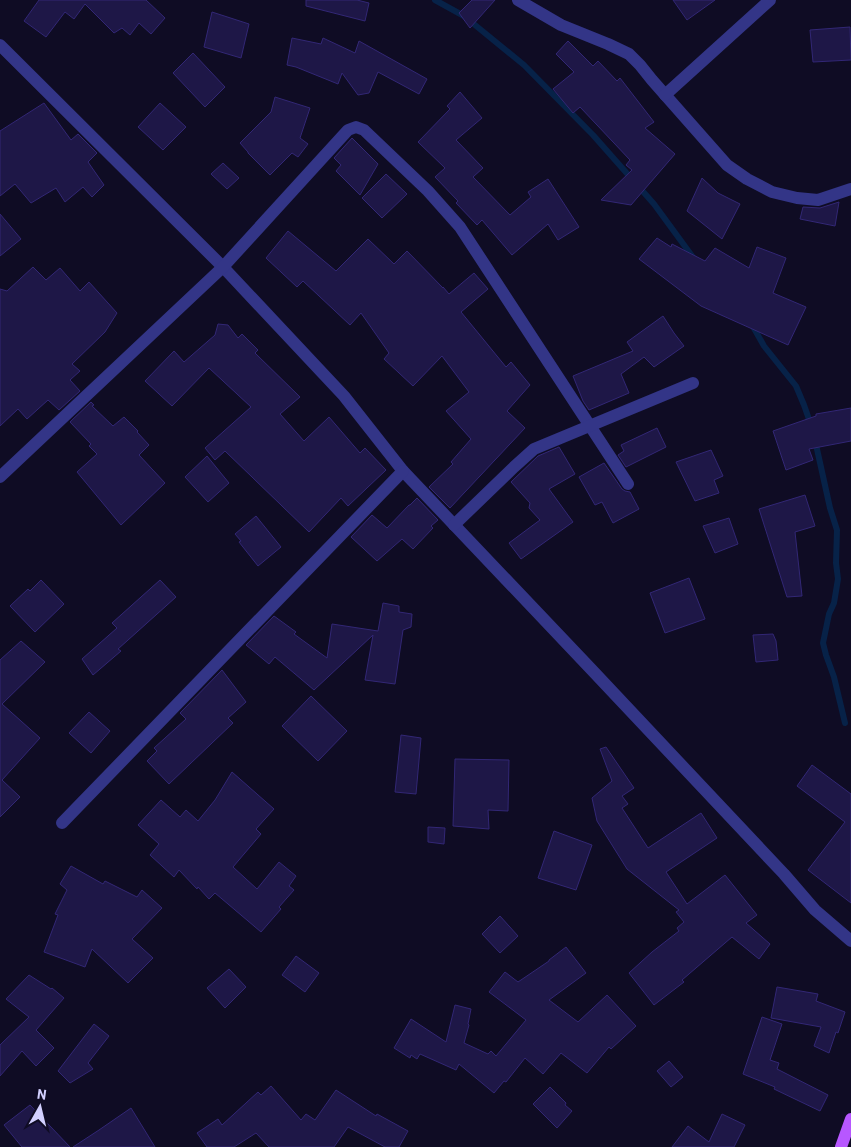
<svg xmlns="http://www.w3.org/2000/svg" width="851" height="1147" viewBox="0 0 851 1147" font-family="Barlow,sans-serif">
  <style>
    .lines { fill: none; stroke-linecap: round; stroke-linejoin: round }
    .stream { stroke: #072248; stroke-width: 6 }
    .building { fill: #1e1747; stroke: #322775 }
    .street { stroke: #333587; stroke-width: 12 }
    .primary { stroke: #b757ff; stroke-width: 12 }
  </style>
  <rect width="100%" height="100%" fill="#0f0c24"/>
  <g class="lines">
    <g class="stream">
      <polyline points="435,0 464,16 524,65 593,135 631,178 654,204 695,260"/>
      <polyline points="751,323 764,346 796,386 804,405 811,425"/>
      <polyline points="815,440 830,508 837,530 836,563 838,579 834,603 829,614 823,643 826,655 834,677 845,723"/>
    </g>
  </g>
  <g class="building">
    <polygon points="39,0 146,0 165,18 151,34 139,23 130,35 122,28 114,33 85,4 74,19 65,12 46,37 24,21"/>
    <polygon points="306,0 357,0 369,3 365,21 306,6"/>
    <polygon points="472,0 495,0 470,28 459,13"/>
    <polygon points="673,0 715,0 687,20"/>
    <polygon points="212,12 249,24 241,58 204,47"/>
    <polygon points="850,27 851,60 813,62 810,30"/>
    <polygon points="292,38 321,44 323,38 355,53 359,41 427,79 419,94 378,72 369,93 358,95 342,73 338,84 296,67 287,65"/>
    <polygon points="568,41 593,66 598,61 617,81 620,78 654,122 645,128 675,154 631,205 601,200 632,170 626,165 630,160 580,107 573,113 553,89 574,72 556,54"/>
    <polygon points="193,53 225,87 205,107 173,73"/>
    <polygon points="460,92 482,118 456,140 483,168 473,177 510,215 531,197 528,192 548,179 579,227 558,240 548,224 512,255 482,220 477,225 456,203 458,201 435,177 445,168 418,142 450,109 447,106"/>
    <polygon points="275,97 310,108 300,138 308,144 298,157 292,153 270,175 248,153 248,152 240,143 271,112"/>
    <polygon points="44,103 71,140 78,134 97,153 88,162 104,185 92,197 83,187 65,202 56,188 31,203 15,184 0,196 0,131"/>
    <polygon points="160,103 186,127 163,150 138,127"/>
    <polygon points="352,138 378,164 360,195 336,171 341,165 334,158"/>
    <polygon points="223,163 239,178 227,189 211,174"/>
    <polygon points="386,174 407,194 382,218 362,198"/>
    <polygon points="702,178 718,193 740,204 722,239 687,211"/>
    <polygon points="839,202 835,226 800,219 803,207 820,208"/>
    <polygon points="0,214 21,239 0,256"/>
    <polygon points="288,231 336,271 368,239 394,264 407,251 443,288 443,287 449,294 474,273 488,289 461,312 506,367 511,362 530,385 507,411 525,428 450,508 429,487 453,464 451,462 471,439 446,411 469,392 442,356 413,386 384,359 389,353 361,313 350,325 303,281 297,287 266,258"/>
    <polygon points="657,238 671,247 672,244 705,261 715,248 749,268 757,247 786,258 773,293 806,307 788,345 701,306 639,259"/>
    <polygon points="33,267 46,280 60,268 80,291 89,282 117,313 105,332 72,364 80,371 70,380 80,391 59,410 48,400 27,419 18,409 0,426 0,289 7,291"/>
    <polygon points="663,316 674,333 684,346 654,367 644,357 621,374 629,393 589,410 583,401 573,376 633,351 627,342"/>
    <polygon points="218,324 228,325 238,338 242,334 258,350 255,353 300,397 280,414 304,441 329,417 360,453 365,448 386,470 348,506 341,498 309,532 225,451 215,460 205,448 251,407 209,368 172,406 145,381 174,351 184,362 215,335"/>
    <polygon points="91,402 94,405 92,406 113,426 124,417 138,431 137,432 149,445 139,455 165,483 121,525 77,472 97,454 89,446 91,444 70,422"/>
    <polygon points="851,408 851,441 809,449 813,460 786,470 773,431 816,416 816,414"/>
    <polygon points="657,428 666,447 626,467 618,455 624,451 621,445"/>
    <polygon points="559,447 575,474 549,489 573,522 521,559 509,543 540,520 529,508 530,503 511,482 538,456"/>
    <polygon points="711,450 723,476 714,480 719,493 695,501 676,462"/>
    <polygon points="207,456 229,483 208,502 185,477"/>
    <polygon points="604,463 622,489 625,491 630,492 639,509 613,523 602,502 595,505 579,477"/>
    <polygon points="805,495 815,526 795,532 802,596 787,597 759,509"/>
    <polygon points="417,498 438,520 431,526 433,528 413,549 402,539 377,561 351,537 372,515 387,528 409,505 410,505"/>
    <polygon points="256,516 281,547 258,566 239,542 241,541 235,534"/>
    <polygon points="729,518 738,544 715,553 703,526"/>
    <polygon points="689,578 705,619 665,633 650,593"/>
    <polygon points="41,580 64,604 35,632 10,606 28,589 30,591"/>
    <polygon points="160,580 176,597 118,649 121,651 93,675 82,659 117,628 112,623"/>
    <polygon points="383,603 399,606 399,612 412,614 411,627 403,630 395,684 365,680 373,635 314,690 275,657 269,664 246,645 274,616 296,632 294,634 327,658 332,624 378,631"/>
    <polygon points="773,634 776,641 778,660 756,662 753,635"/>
    <polygon points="21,641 45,662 2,704 40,738 2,780 20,797 0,817 0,660"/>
    <polygon points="222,670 246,702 228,718 233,723 169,784 147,761 157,751 154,748 186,719 180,713"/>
    <polygon points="311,696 347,731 318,761 282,726"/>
    <polygon points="89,712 110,731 91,753 69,733"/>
    <polygon points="401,735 421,738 416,794 395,792"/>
    <polygon points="606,747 634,788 622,796 628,804 622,808 648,848 701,813 717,838 666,872 687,904 725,875 757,915 746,923 770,944 759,959 732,937 682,980 684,982 654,1005 629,973 652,952 679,931 677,928 684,922 676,912 679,910 627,869 597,821 592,798 612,781 600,749"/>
    <polygon points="455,759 509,760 508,811 488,810 489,829 453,826"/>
    <polygon points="812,765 851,794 851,903 808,870 845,822 797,786"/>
    <polygon points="232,772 274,809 256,829 261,834 233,867 257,889 279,862 296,876 289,886 294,890 279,907 281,909 261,932 215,893 209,899 198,887 197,889 179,870 174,877 150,855 159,844 138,825 161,800 180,817 186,810 198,821 215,800"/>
    <polygon points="428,827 445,828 444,844 428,842"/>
    <polygon points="554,831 592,845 576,890 538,878"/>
    <polygon points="71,866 103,884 105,881 137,897 142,890 162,908 132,939 153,958 128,983 92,949 85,967 44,952 58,915 55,914 67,890 60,884"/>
    <polygon points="500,916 518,936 500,953 482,934"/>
    <polygon points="566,947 586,973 549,1000 578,1022 607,995 636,1026 611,1049 609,1047 587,1073 561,1053 543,1074 525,1058 506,1082 504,1081 494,1093 459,1064 456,1070 420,1054 417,1059 411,1055 410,1058 394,1048 411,1019 446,1042 455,1005 471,1009 468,1024 469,1025 464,1043 488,1054 491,1051 496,1056 526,1020 489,992 505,972 518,982 549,961 549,960"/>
    <polygon points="296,956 319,973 305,992 282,975"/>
    <polygon points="229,969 246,987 225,1008 207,988"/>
    <polygon points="29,975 51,989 52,988 64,998 36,1030 54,1048 36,1066 22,1051 0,1076 0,1045 29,1017 6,999"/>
    <polygon points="777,987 818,994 816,1001 845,1012 838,1033 836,1032 829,1053 814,1046 821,1027 771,1018"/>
    <polygon points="762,1017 782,1024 770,1060 779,1063 777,1069 828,1095 820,1111 774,1089 775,1087 743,1074"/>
    <polygon points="94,1024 109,1036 88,1063 93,1069 70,1083 58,1071"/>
    <polygon points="669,1061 683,1077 671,1087 657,1071"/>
    <polygon points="271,1086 301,1120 306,1114 315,1120 336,1090 376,1116 377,1114 408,1131 399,1147 385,1147 348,1127 334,1147 269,1147 256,1133 234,1147 207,1147 197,1133 218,1119 222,1125 258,1092 261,1095"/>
    <polygon points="550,1087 566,1103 565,1105 572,1111 557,1128 533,1104"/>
    <polygon points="30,1105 70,1147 22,1147 4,1125"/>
    <polygon points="131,1108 155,1147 73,1147 99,1130"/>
    <polygon points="722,1114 745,1125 734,1147 672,1147 688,1126 709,1142"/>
  </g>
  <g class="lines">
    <g class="street">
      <polyline points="518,0 561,25 608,44 629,54 640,65 652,80 727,165 747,179 772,192 797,198 818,200 851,189"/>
      <polyline points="0,45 223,267 344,396 403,471 591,669 784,874 815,910 851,941"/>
      <polyline points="665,95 770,0"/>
      <polyline points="0,477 223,267 348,130 356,127 364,130 428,191 460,227 628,484"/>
      <polyline points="454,525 514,467 534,449 693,383"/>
      <polyline points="62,823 403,471"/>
    </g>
    <polyline class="primary" points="841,1147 851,1119"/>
  </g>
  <g transform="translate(40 1107) rotate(8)" stroke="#0f0c24" stroke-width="4" paint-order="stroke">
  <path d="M0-4L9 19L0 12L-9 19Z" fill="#d2d0ff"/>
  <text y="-8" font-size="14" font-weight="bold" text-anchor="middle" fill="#d2d0ff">N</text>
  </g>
</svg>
